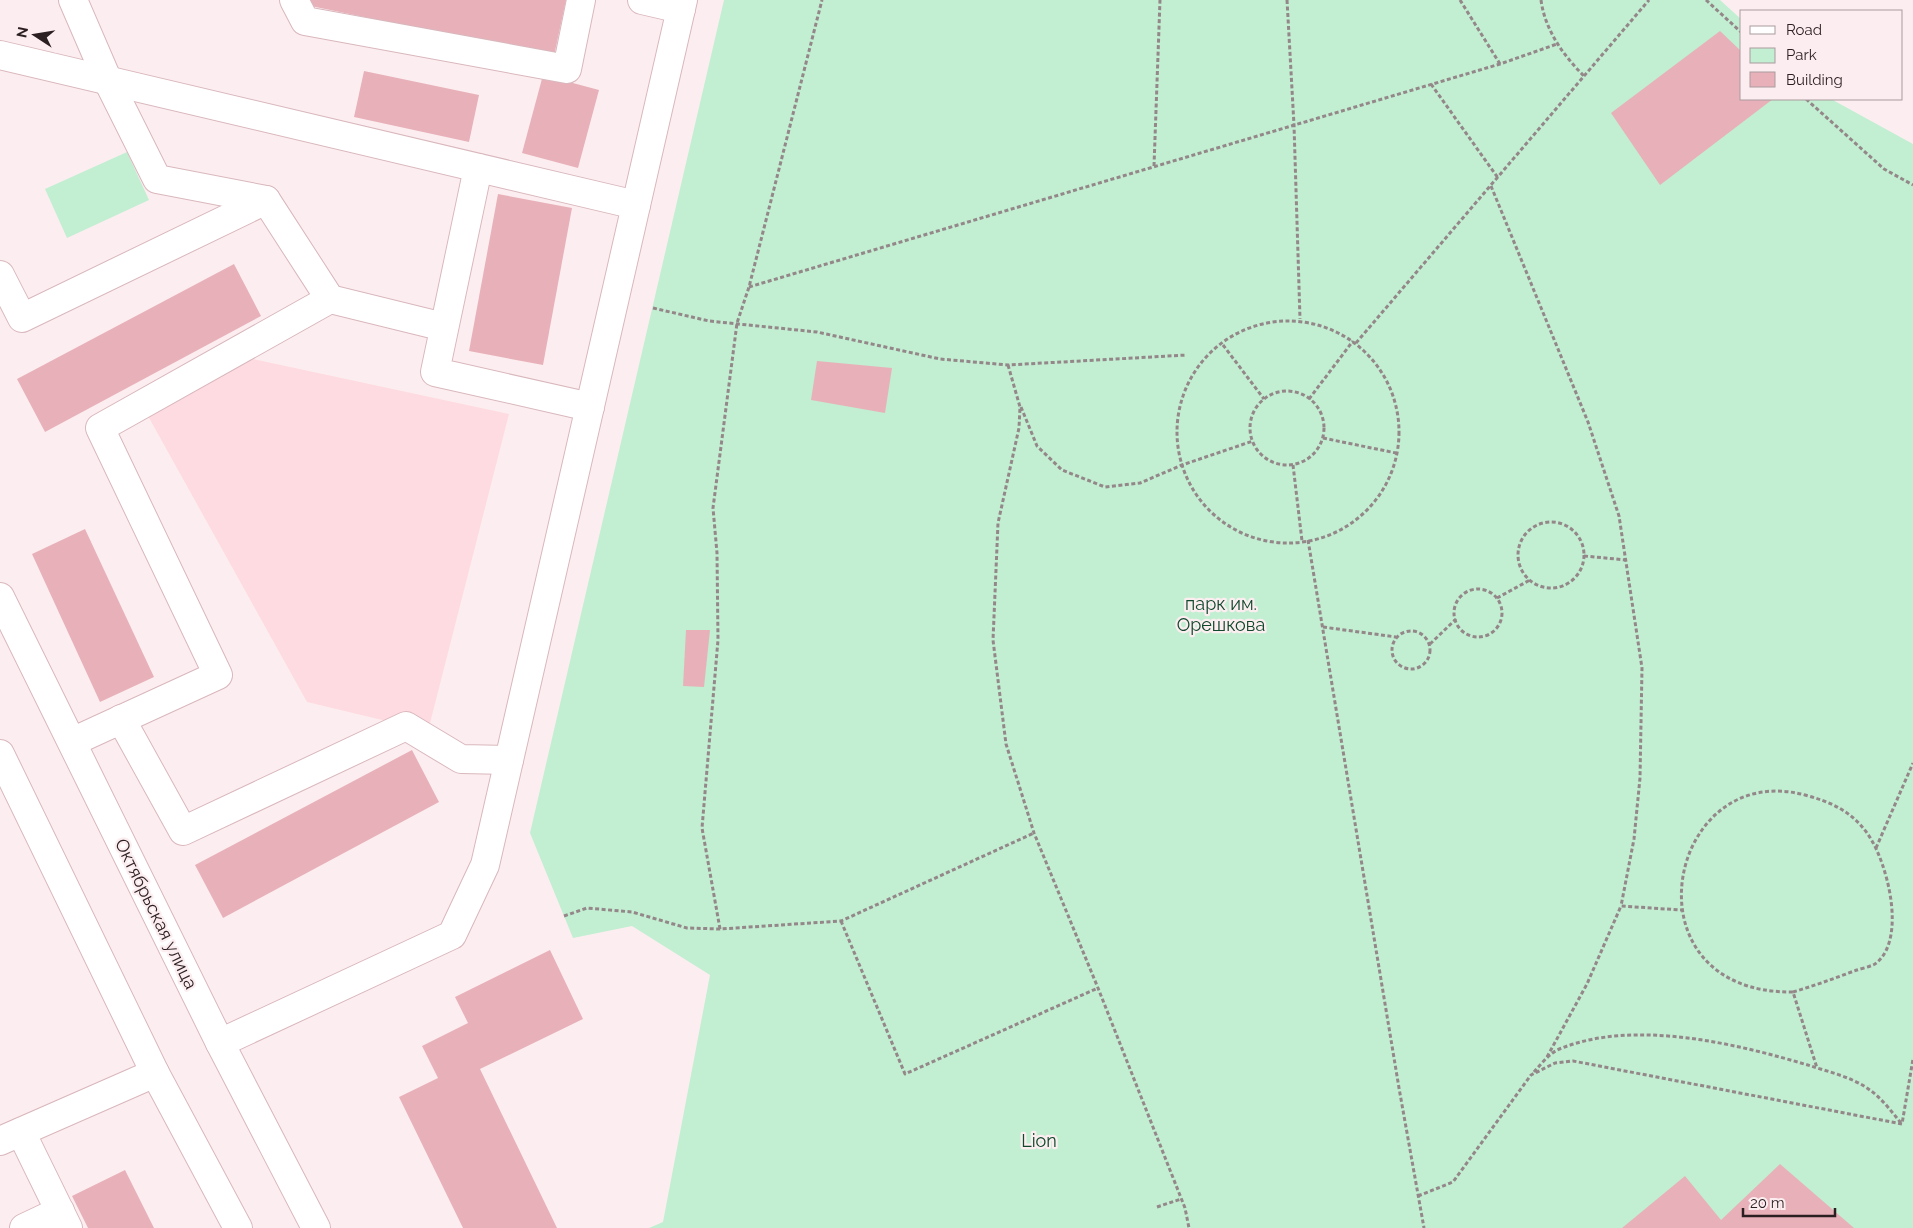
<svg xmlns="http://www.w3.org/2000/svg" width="1913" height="1228" viewBox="0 0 1913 1228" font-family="Raleway,sans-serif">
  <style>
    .built { fill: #fedbe0 }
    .green { fill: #c2eed2 }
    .building { fill: #e8b1b9 }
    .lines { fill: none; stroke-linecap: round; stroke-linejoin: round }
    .minor-casing { stroke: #d9b7bd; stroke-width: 30 }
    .path { stroke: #948789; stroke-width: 3; stroke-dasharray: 4 2.5; stroke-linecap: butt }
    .minor { stroke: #fff; stroke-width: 28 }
    .labels { text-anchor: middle; stroke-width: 4.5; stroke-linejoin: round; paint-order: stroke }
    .park-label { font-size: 18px; fill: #0f482b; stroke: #fceef0 }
    .street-label { font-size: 18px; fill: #2c1f21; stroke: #fceef0 }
  </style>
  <rect width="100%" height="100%" fill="#fceef0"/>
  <polygon class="built" points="229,354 509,414 428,731 307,702 138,398"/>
  <g class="green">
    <polygon points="724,0 1720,0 1742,20 1742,99 1831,99 1913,144 1913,1228 649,1228 663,1222 710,975 632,926 573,938 530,833"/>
    <polygon points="127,152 149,200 67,238 45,189"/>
  </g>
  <g class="building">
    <polygon points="302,0 566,0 554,56 301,4"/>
    <polygon points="1720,31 1742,52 1742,99 1773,99 1660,185 1611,113"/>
    <polygon points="364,71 479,95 469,142 354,117"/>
    <polygon points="543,75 599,90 578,168 522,153"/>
    <polygon points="498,194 572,208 543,365 469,351"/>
    <polygon points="234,264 261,316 45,432 17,379"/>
    <polygon points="817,361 892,368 885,413 811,400"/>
    <polygon points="85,529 154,677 100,702 32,554"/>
    <polygon points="686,630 710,630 704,687 683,686"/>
    <polygon points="412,750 439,802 223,918 195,865"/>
    <polygon points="550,950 583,1019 480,1069 557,1228 463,1228 399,1097 438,1078 422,1046 468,1023 455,997"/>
    <polygon points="1780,1164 1854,1228 1622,1228 1685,1176 1721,1220"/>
    <polygon points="125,1170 154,1228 88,1228 72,1196"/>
  </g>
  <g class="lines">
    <g class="minor-casing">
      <g id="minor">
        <polyline points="73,0 108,81 157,179 266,200 330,299 444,327"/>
        <polyline points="294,0 305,21 567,69 581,0"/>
        <polyline points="642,0 681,9"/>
        <polyline points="0,55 636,205"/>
        <polyline points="478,168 435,372 590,407"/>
        <polyline points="0,275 22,318 266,200"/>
        <polyline points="0,597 220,1043 316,1228"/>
        <polyline points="121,719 183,831 406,726 461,759 509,760"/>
        <polyline points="72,742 218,675 100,428 330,299"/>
        <polyline points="0,754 155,1073 238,1228"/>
        <polyline points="220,1043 452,935 485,865 683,0"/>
        <polyline points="21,1132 68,1228"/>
        <polyline points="0,1141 155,1073"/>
        <polyline points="24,1228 60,1211"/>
      </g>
    </g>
    <g class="path">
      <polyline points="1287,0 1294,125 1300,319"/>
      <polyline points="1460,0 1500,64"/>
      <path d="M1541,0C1545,30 1563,55 1584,76"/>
      <polyline points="1706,0 1742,33"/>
      <polyline points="1431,84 1498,178"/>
      <polyline points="1806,99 1884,169 1913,185"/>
      <polyline points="1154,166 1160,0"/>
      <polyline points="1491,186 1588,422 1619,516 1642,668 1640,778 1634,839 1621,906"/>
      <polyline points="749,287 1500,64 1557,44"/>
      <polyline points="653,308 709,321 817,332 940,359 1008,365 1187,355"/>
      <circle cx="1288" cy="432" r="111"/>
      <polyline points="1356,343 1649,0"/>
      <polyline points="1223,345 1264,399"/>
      <polyline points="1008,365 1020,407 1019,428 998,523 993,640 1006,744 1034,833 1098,988 1185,1208 1189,1228"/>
      <circle cx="1287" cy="428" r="37"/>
      <polyline points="1309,399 1353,341"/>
      <polyline points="1021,407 1037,446 1062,470 1105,487 1140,483 1182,465 1253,441"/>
      <polyline points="1323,438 1396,453"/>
      <polyline points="1293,465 1302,541"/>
      <circle cx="1551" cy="555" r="33"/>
      <polyline points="1308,540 1399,1088 1424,1228"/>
      <polyline points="1584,556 1626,560"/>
      <circle cx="1478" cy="613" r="24"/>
      <polyline points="1497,598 1530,580"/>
      <polyline points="1323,627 1396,637"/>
      <circle cx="1411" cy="650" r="19"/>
      <polyline points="1430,644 1456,619"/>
      <polyline points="1876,848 1913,763"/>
      <polyline points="564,916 587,908 632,912 687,928 720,929 841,921 1034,833"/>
      <polyline points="841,921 905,1074 1098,988"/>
      <polyline points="720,929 702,828 718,640 717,553 713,508 737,323 749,287 822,0"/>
      <path d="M1793,992C1813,986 1833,979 1854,971C1860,969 1869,967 1875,964C1908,940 1887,860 1867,833C1851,811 1831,802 1805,795C1666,758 1621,994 1793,992L1817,1068"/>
      <polyline points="1547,1057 1587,984 1621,906 1681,910"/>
      <path d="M1534,1072C1542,1063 1550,1052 1562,1048C1636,1019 1738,1044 1811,1066C1829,1072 1851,1077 1867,1088C1881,1097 1891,1111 1901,1123"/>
      <polyline points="1418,1196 1453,1182 1531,1075 1555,1063 1573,1061 1902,1124 1913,1059"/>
      <polyline points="1157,1207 1181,1199"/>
    </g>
    <use href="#minor" class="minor"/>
  </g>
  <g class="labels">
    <g class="park-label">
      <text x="1221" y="610">парк им.<tspan x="1221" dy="21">Орешкова</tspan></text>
      <text x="1039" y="1147">Lion</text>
    </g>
    <g class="street-label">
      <text transform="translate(156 914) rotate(64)" y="6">Октябрьская улица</text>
    </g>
  </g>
  <rect x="1740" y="10" width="162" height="90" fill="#fceef0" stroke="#a99b9d"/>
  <rect x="1750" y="26" width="25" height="8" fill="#ffffff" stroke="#a99b9d"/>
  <text x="1786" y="35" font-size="15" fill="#2c1f21">Road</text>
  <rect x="1750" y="48" width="25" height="15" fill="#c2eed2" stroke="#a99b9d"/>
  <text x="1786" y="60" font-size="15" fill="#2c1f21">Park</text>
  <rect x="1750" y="72" width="25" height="15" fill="#e8b1b9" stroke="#a99b9d"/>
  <text x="1786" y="85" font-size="15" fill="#2c1f21">Building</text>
  <g transform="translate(35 35) rotate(282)" stroke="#fceef0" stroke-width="4" paint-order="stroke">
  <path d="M0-4L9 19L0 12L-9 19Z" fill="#2c1f21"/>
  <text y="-8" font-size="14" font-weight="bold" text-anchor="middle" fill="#2c1f21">N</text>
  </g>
  <path d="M1743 1208v8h92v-8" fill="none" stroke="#2c1f21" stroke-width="2.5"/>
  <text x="1750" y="1208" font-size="15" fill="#2c1f21" stroke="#fceef0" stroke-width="4" paint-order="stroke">20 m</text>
</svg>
